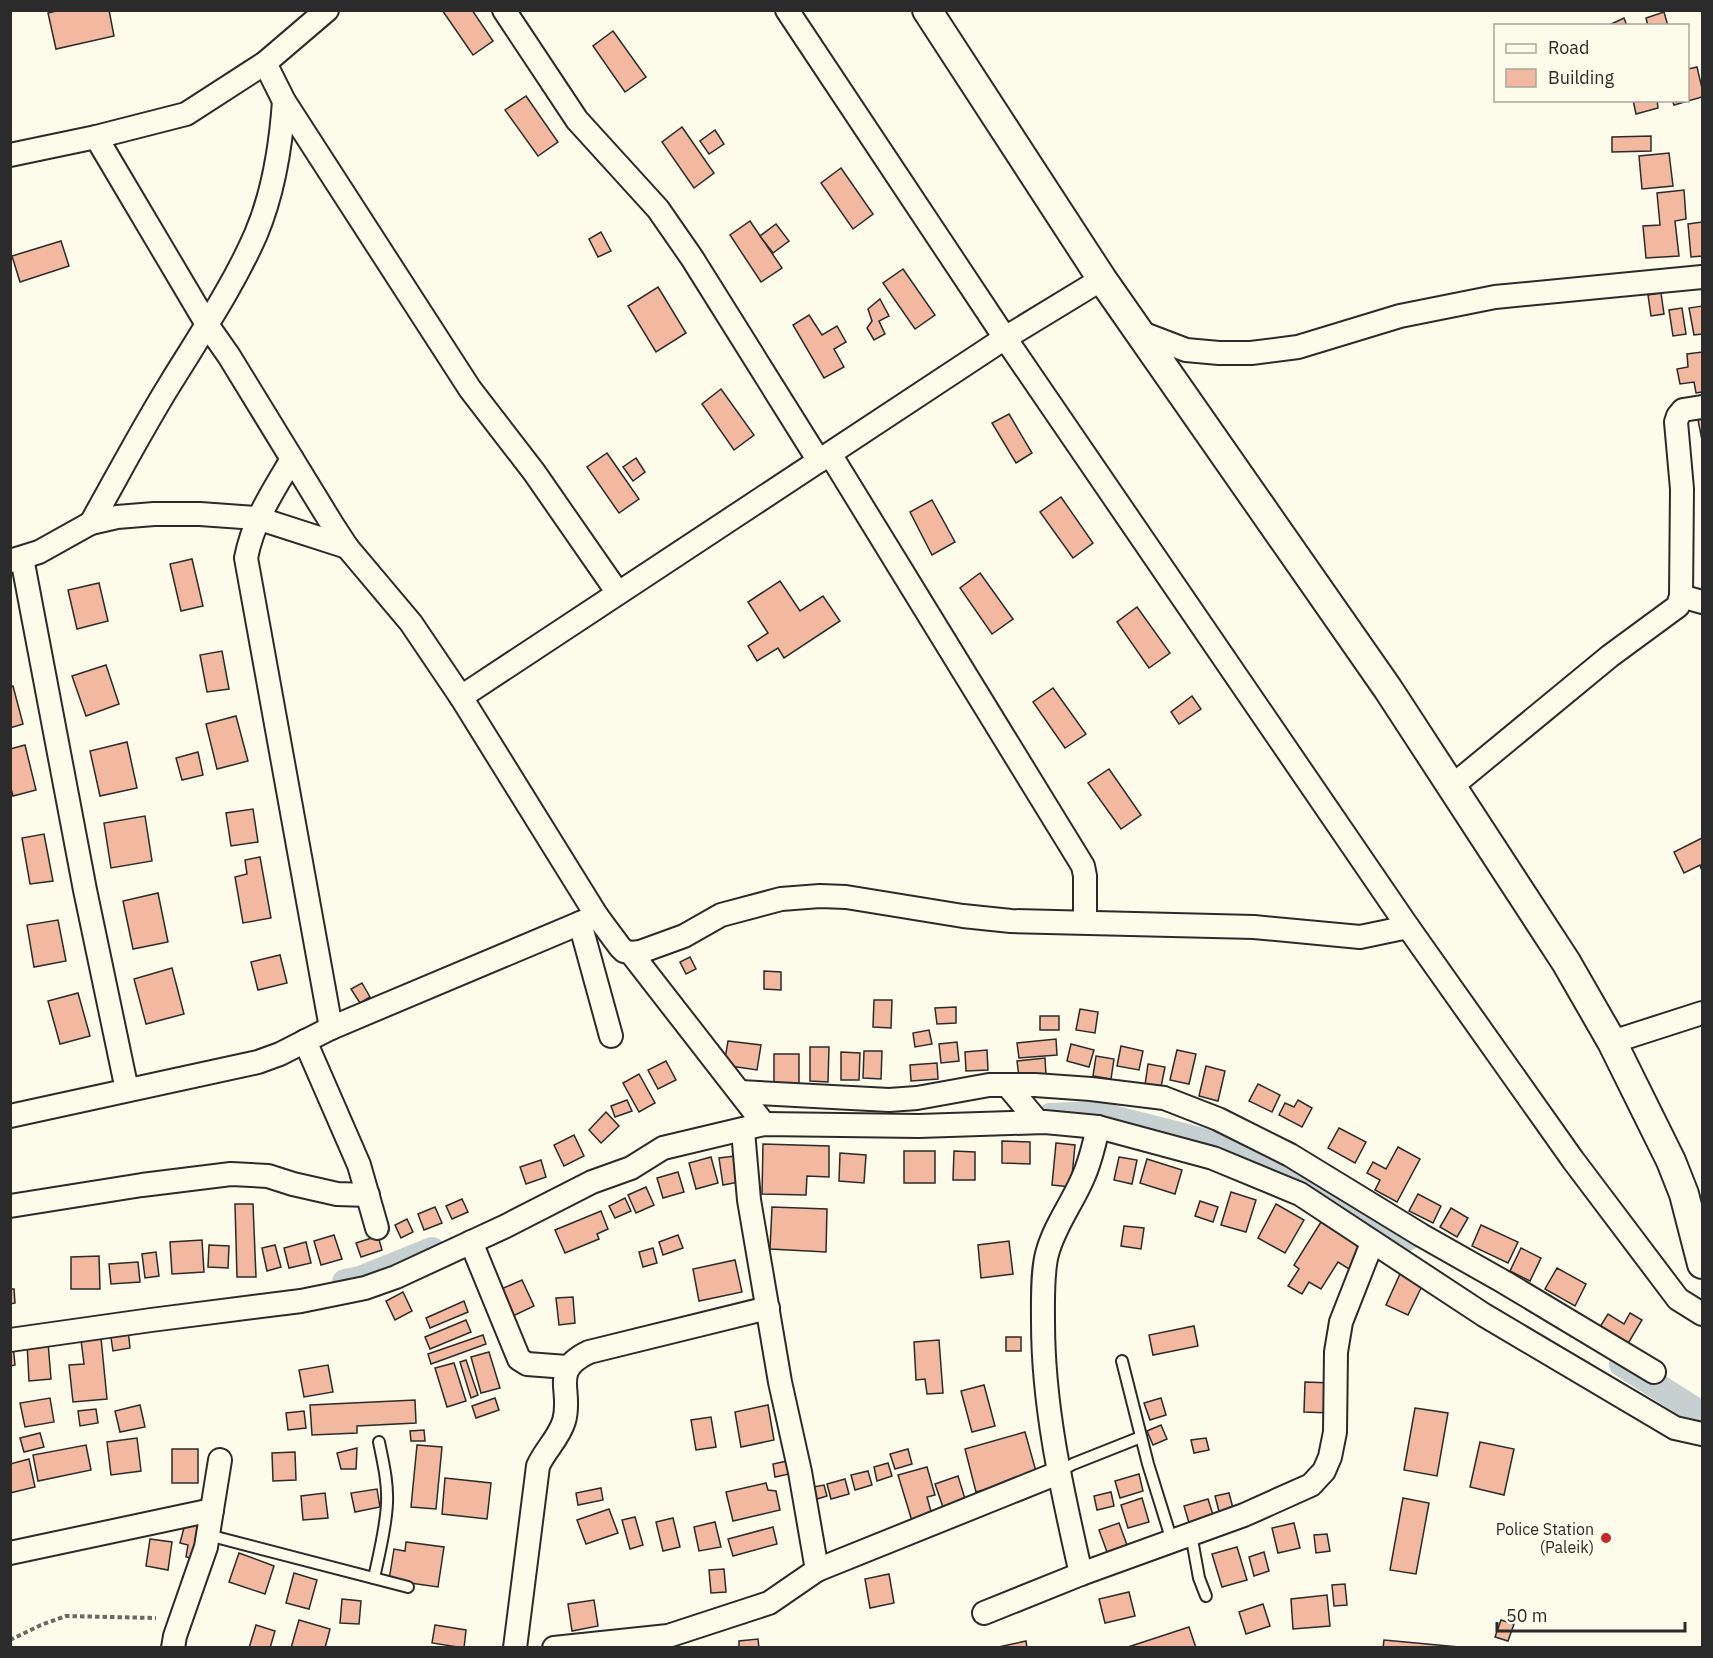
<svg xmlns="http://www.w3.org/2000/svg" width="1713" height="1658" viewBox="0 0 1713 1658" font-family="'IBM Plex Sans',sans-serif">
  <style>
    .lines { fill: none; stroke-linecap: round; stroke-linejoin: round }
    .canal { stroke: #c7d0d0; stroke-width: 26 }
    .building { fill: #f2b8a0; stroke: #2b2b2b; stroke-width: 1.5 }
    .service-casing { stroke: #2b2b2b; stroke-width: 14 }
    .minor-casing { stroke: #2b2b2b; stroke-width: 26 }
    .tertiary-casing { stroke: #2b2b2b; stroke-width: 32 }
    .path { stroke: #6a6964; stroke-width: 4; stroke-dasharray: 4.5 3; stroke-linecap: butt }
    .service { stroke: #fdfbea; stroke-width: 10 }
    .minor { stroke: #fdfbea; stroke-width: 22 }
    .tertiary { stroke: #fdfbea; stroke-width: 28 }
    .poi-dot { fill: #c62828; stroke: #fdfbea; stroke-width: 2 }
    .labels { text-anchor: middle; stroke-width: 4.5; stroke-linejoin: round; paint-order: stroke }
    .poi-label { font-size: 16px; fill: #2b2b2b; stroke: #fdfbea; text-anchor: end }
  </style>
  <rect width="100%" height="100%" fill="#fdfbea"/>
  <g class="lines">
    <g class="canal">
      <polyline points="1050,1116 1097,1114 1235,1149 1407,1238"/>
      <polyline points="345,1282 360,1279 432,1250"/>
      <polyline points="1622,1364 1695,1410"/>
    </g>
  </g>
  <g class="building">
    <polygon points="61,10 109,10 114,36 56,49 48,13"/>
    <polygon points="442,10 472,10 493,41 473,55"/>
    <polygon points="1664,12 1668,26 1648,26 1646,18"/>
    <polygon points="1624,18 1627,26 1607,26"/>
    <polygon points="613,31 646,77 625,92 593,46"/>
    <polygon points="1697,67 1702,88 1702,97 1674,105 1672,100 1688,100 1688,69"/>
    <polygon points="526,96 558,142 538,156 505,110"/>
    <polygon points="1633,100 1657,100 1658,108 1636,114"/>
    <polygon points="682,127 714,173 694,188 662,142"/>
    <polygon points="715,130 724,144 709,154 700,141"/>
    <polygon points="1651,136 1651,151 1612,152 1612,137"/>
    <polygon points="1669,153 1673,186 1642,189 1639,156"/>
    <polygon points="841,168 873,214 853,229 821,183"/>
    <polygon points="1684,190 1686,219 1675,221 1679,256 1646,258 1643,226 1660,225 1657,193"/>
    <polygon points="750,221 782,268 761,282 730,235"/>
    <polygon points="1702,222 1702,256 1691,257 1688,224"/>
    <polygon points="776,224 789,241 773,253 760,236"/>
    <polygon points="601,232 611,251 598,257 589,239"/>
    <polygon points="61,241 69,266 20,282 12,256"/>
    <polygon points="903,269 935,315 915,329 883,283"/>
    <polygon points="658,287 686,333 656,352 628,306"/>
    <polygon points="1661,293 1664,314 1651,316 1648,295"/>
    <polygon points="880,299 889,316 879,321 885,334 874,340 867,328 872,321 868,309"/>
    <polygon points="1702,306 1702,334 1694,335 1689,308"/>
    <polygon points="1682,308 1686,334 1673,336 1669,310"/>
    <polygon points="809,315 822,335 837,326 846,342 834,349 844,367 824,378 793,325"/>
    <polygon points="1702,352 1702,392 1696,393 1694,382 1680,384 1677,369 1688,367 1687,354"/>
    <polygon points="721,389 754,435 734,450 702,404"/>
    <polygon points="1009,414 1032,453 1016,463 992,423"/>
    <polygon points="1702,419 1702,440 1698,420"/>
    <polygon points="607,453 639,499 619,513 587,467"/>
    <polygon points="636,458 645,472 633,481 623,467"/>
    <polygon points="1061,497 1093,543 1073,558 1040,512"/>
    <polygon points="932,500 955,542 932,555 910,512"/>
    <polygon points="192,559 203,606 181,611 170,564"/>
    <polygon points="980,573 1013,619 992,634 960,588"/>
    <polygon points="780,581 800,611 823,596 840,621 784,658 778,648 757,661 748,646 768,633 748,602"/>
    <polygon points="99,583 108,621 77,629 68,590"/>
    <polygon points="1137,607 1170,653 1149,668 1117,622"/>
    <polygon points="222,651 229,689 207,692 200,655"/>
    <polygon points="106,665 119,704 86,716 72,676"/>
    <polygon points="13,686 23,724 10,728 10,687"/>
    <polygon points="1053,688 1086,734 1065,748 1033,702"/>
    <polygon points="1192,696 1201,709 1179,724 1171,712"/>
    <polygon points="236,716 248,761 217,769 206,724"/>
    <polygon points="127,742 137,788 100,796 90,751"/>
    <polygon points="25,745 36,790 13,796 10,785 10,749"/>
    <polygon points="198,752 203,775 182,780 176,758"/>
    <polygon points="1109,769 1141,815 1121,829 1088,783"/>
    <polygon points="253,809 258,842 231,846 226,813"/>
    <polygon points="145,816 152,861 111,868 104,823"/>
    <polygon points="44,834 53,881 30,884 22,838"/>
    <polygon points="1702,838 1702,871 1700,865 1684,873 1674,852"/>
    <polygon points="260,857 271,918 243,923 235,877 247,874 245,860"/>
    <polygon points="158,893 168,942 133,949 123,901"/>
    <polygon points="58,920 66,961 34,967 27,925"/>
    <polygon points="280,955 287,983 258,990 251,962"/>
    <polygon points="690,957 696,969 686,974 680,962"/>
    <polygon points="172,968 184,1014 146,1024 134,979"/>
    <polygon points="764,971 781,972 781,990 764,989"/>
    <polygon points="362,983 370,997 360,1003 351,989"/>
    <polygon points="78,993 90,1036 60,1044 48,1001"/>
    <polygon points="874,1000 892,1000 891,1028 873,1027"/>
    <polygon points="956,1007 956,1023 937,1024 935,1008"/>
    <polygon points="1080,1009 1098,1012 1095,1033 1076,1030"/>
    <rect x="1040" y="1016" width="19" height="14"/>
    <polygon points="929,1030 932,1044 915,1047 913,1033"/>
    <polygon points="1056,1039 1057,1055 1019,1058 1017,1043"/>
    <polygon points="728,1041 761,1045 757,1070 724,1065"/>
    <polygon points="957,1042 959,1061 941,1063 939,1044"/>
    <polygon points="1071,1044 1094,1050 1089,1067 1067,1061"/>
    <polygon points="1121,1046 1143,1051 1139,1070 1117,1066"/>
    <polygon points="810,1047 829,1047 828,1082 810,1081"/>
    <polygon points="987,1050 988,1070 966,1071 965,1052"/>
    <polygon points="1177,1050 1196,1054 1189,1084 1170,1080"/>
    <polygon points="864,1051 882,1051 881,1079 863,1078"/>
    <polygon points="841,1052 860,1053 859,1080 841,1080"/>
    <rect x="774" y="1054" width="25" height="31"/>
    <polygon points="1096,1056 1114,1059 1111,1079 1093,1076"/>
    <polygon points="1045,1058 1046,1075 1019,1077 1017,1061"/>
    <polygon points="666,1061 676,1080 658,1089 648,1070"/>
    <polygon points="937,1063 938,1079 911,1081 910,1065"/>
    <polygon points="1148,1064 1165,1067 1161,1087 1145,1085"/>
    <polygon points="1206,1066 1225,1071 1218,1101 1199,1096"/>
    <polygon points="639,1074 655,1103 639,1112 623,1083"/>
    <polygon points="1258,1084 1280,1095 1272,1112 1249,1101"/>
    <polygon points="627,1100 632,1111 615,1117 611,1106"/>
    <polygon points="1298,1100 1312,1108 1302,1127 1279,1115 1285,1103 1294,1107"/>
    <polygon points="606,1112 619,1126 601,1143 589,1130"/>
    <polygon points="1339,1128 1366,1142 1355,1163 1328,1148"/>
    <polygon points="574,1135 584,1156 564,1166 554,1145"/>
    <polygon points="1002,1141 1030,1142 1030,1164 1002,1163"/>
    <polygon points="1056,1143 1075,1145 1071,1187 1052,1185"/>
    <polygon points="763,1144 829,1146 829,1177 807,1176 806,1195 762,1194"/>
    <polygon points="1398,1147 1420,1159 1397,1202 1375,1190 1380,1180 1367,1173 1373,1162 1386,1169"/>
    <rect x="904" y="1151" width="31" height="32"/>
    <polygon points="954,1151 975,1152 975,1180 953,1180"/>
    <polygon points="840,1153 866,1155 864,1183 839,1181"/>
    <polygon points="735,1156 739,1182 723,1185 719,1158"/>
    <polygon points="711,1157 718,1183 696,1189 689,1163"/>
    <polygon points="1119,1157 1137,1160 1132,1184 1114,1180"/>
    <polygon points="1147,1159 1182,1170 1175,1194 1140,1183"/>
    <polygon points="541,1160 546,1177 526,1184 520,1167"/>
    <polygon points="678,1172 684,1192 663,1198 657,1178"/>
    <polygon points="646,1187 654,1205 636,1213 628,1195"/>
    <polygon points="1231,1192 1256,1200 1246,1232 1221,1225"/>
    <polygon points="1418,1194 1441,1206 1433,1223 1409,1211"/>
    <polygon points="625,1198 631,1211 615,1218 609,1206"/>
    <polygon points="462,1199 468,1212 452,1219 446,1206"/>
    <polygon points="1200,1201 1218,1207 1213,1222 1195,1216"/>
    <polygon points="235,1204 253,1204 256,1277 237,1277"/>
    <polygon points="1276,1204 1304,1220 1285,1253 1258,1238"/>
    <polygon points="435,1207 442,1223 424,1230 418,1214"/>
    <polygon points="772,1207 827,1209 826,1252 770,1249"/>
    <polygon points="1451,1208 1468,1218 1457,1237 1440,1227"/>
    <polygon points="601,1211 608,1229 597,1234 599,1239 565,1253 555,1230"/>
    <polygon points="407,1219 413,1232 401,1238 395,1225"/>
    <polygon points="1321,1222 1362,1248 1349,1269 1338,1262 1321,1289 1309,1282 1302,1294 1288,1286 1299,1269 1294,1265"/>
    <polygon points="1481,1225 1518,1242 1508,1263 1472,1246"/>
    <polygon points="1124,1226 1144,1228 1141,1249 1121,1246"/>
    <polygon points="334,1235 342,1259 321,1265 314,1241"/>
    <polygon points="678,1235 683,1248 663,1255 659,1242"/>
    <polygon points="378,1236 382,1250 361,1257 356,1243"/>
    <polygon points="202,1240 204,1272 172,1274 170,1242"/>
    <polygon points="1009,1241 1013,1274 981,1278 978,1245"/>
    <polygon points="306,1242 311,1263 289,1268 284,1248"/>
    <polygon points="209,1245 229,1246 228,1268 208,1267"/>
    <polygon points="275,1245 281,1267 267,1271 262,1248"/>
    <polygon points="653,1248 657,1263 643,1267 639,1252"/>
    <polygon points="1521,1248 1541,1258 1530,1281 1510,1271"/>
    <polygon points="156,1252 159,1276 145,1278 142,1254"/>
    <polygon points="99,1256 100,1289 71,1289 71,1257"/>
    <polygon points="735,1260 742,1292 699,1301 693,1269"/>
    <polygon points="138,1262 140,1282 111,1284 109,1264"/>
    <polygon points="1557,1268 1586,1284 1575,1306 1545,1289"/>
    <polygon points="1400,1274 1423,1284 1408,1315 1386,1305"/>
    <polygon points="522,1280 534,1306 511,1317 499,1290"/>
    <polygon points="10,1289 14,1289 15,1303 10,1304"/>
    <polygon points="403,1292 412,1311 395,1320 386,1301"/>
    <polygon points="573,1297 575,1323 559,1325 556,1298"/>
    <polygon points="464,1301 468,1312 430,1328 426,1318"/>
    <polygon points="1630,1313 1642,1320 1626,1347 1598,1330 1608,1314 1624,1324"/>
    <polygon points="466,1320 471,1332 430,1349 425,1337"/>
    <polygon points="1194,1326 1198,1346 1153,1355 1149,1335"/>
    <polygon points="128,1329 130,1348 113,1351 110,1331"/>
    <polygon points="483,1335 486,1344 431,1364 428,1354"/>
    <rect x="1006" y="1337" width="15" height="14"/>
    <polygon points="101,1338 107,1399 73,1402 69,1365 84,1364 81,1340"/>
    <polygon points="939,1340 943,1393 927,1394 925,1379 916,1380 914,1342"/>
    <polygon points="48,1342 51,1379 29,1381 27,1343"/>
    <polygon points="13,1345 15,1365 10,1366 10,1346"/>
    <polygon points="489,1352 500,1388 481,1393 471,1357"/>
    <polygon points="466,1360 478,1395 471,1398 460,1362"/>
    <polygon points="454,1363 466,1401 447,1407 435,1368"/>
    <polygon points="328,1365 333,1392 304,1397 299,1370"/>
    <polygon points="1305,1382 1332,1383 1331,1413 1304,1412"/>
    <polygon points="984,1385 995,1426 972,1432 961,1391"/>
    <polygon points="50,1398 54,1422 25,1427 20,1403"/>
    <polygon points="495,1398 499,1410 476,1418 472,1406"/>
    <polygon points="1161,1398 1166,1415 1150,1420 1144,1403"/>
    <polygon points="415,1400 416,1423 357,1426 357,1433 312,1435 310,1405"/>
    <polygon points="140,1405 145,1427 120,1432 115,1411"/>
    <polygon points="768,1405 774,1440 741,1447 735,1412"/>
    <polygon points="1415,1408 1448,1413 1437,1476 1404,1470"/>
    <polygon points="96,1409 98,1423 80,1426 78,1411"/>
    <polygon points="304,1411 306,1428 288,1430 286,1413"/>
    <polygon points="711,1417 716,1447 696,1450 691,1420"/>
    <polygon points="1161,1425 1167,1439 1153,1445 1147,1431"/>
    <polygon points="424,1430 425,1441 411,1441 410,1431"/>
    <polygon points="1025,1432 1037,1475 976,1492 965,1449"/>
    <polygon points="40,1433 44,1447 24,1452 20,1438"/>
    <polygon points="137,1438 141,1471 111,1475 107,1442"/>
    <polygon points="1206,1438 1209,1450 1194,1453 1191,1440"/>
    <polygon points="1480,1442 1514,1449 1504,1495 1470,1487"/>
    <polygon points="86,1445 91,1470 38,1481 33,1455"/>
    <polygon points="417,1445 442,1447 436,1509 411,1507"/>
    <polygon points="357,1448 356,1469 341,1469 337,1453"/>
    <rect x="172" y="1449" width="26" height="34"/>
    <polygon points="908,1449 912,1464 895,1469 890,1454"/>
    <polygon points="295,1452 296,1480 273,1481 272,1453"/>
    <polygon points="29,1459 35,1487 10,1493 10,1464"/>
    <polygon points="787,1461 789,1474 775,1477 773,1464"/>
    <polygon points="888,1463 892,1476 877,1481 874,1467"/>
    <polygon points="927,1467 935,1495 927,1497 932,1515 912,1521 898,1475"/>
    <polygon points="868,1471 872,1485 855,1490 851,1475"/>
    <polygon points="1139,1474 1143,1491 1120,1498 1115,1481"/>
    <polygon points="958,1476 966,1502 944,1510 935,1484"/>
    <polygon points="445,1478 491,1483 487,1519 442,1514"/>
    <polygon points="845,1479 849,1494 831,1499 827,1484"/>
    <polygon points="766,1483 768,1490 776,1491 780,1510 733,1521 726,1492"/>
    <polygon points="824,1485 827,1496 817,1499 813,1487"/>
    <polygon points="601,1488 603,1500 578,1505 576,1493"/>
    <polygon points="377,1489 380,1507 355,1512 351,1493"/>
    <polygon points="1111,1492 1114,1506 1097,1510 1094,1496"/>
    <polygon points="325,1493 328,1518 303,1520 301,1496"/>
    <polygon points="1229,1493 1234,1512 1220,1515 1215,1496"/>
    <polygon points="1142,1498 1149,1522 1128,1528 1121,1505"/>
    <polygon points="1403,1498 1429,1503 1416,1574 1390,1570"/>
    <polygon points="1208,1499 1214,1518 1190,1526 1184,1506"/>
    <polygon points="609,1509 618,1533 586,1544 577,1520"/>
    <polygon points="635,1517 643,1545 630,1549 622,1520"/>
    <polygon points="673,1518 680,1547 663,1551 656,1522"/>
    <polygon points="186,1520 199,1524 192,1558 186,1557 188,1545 180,1543"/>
    <polygon points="715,1522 721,1547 699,1551 694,1527"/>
    <polygon points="1119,1523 1127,1545 1107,1552 1099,1530"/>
    <polygon points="1294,1523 1300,1548 1278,1553 1272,1528"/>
    <polygon points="773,1527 777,1544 733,1556 728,1539"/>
    <polygon points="1327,1534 1330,1551 1316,1553 1314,1535"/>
    <polygon points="150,1539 172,1542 168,1570 146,1566"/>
    <polygon points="406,1542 444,1547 438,1587 389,1580 394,1549 405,1551"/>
    <polygon points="1237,1547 1247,1580 1222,1587 1212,1554"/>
    <polygon points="1264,1552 1269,1571 1254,1576 1249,1557"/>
    <polygon points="239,1553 274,1566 265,1594 229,1582"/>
    <polygon points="724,1569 726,1592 711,1593 709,1570"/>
    <polygon points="294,1573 317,1580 309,1609 286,1603"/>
    <polygon points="889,1574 894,1603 870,1608 865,1579"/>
    <polygon points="1345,1584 1347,1605 1334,1606 1332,1585"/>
    <polygon points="1129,1592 1135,1616 1105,1623 1099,1599"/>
    <polygon points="1327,1595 1330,1626 1293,1629 1291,1599"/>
    <polygon points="342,1599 361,1601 359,1624 340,1623"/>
    <polygon points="594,1600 598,1626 572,1631 568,1604"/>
    <polygon points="1263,1604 1270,1626 1246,1634 1239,1612"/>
    <polygon points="299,1620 330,1629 325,1648 291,1648"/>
    <polygon points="1501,1620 1514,1624 1508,1641 1495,1637"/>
    <polygon points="256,1625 275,1631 270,1648 249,1648"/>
    <polygon points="435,1625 466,1630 464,1648 432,1643"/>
    <polygon points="1189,1627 1196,1648 1125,1648"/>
    <polygon points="758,1639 759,1648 739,1648 739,1641"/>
    <polygon points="1384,1640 1470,1648 1383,1648"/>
    <polygon points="1026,1641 1027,1648 994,1648"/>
  </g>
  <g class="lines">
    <g class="service-casing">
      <g id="service">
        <polyline points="1122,1361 1148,1464 1172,1541"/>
        <polyline points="1059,1472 1073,1464 1141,1437"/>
        <polyline points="1191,1534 1199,1578 1206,1596"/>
        <polyline points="208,1535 408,1587"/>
        <path d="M374,1578C379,1554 386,1528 387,1503C388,1482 383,1462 379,1442"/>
      </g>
    </g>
    <g class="minor-casing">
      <g id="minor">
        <polyline points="504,10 577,120 658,209 692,258 819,461"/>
        <polyline points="787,10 1005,338 1408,927 1573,1160 1678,1299 1702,1314"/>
        <polyline points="265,63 284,101 470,389 534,472 618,593"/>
        <polyline points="96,137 208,326 229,356 332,524 347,547 411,623 461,697 597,916 620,947 624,951 631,953 764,1124"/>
        <polyline points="10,155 96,137 186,114 265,63 327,10"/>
        <polyline points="1139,332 1186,350 1219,353 1251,353 1298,347 1400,316 1495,297 1702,277"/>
        <polyline points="830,454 1083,866 1085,876 1085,922"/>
        <path d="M292,459C273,491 253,521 246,558L331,1028"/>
        <path d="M91,523C117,477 142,429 170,384C200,335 233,287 256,234C273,194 281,144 284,101"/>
        <polyline points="22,558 85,890 127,1090"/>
        <polyline points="10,561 39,552 91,523 117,517 154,514 200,514 257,518 347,547"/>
        <polyline points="1681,596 1702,602"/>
        <polyline points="461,697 1005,338 1102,279"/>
        <polyline points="1451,787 1610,656 1678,606 1681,596 1682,489 1676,422 1678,416 1683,410 1702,407"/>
        <polyline points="580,923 611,1036"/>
        <polyline points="631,953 640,952 684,936 721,915 781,899 820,896 846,897 963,916 1011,921 1254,927 1360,937 1408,927"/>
        <polyline points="305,1041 359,1165 377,1228"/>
        <polyline points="1612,1042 1702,1013"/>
        <polyline points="1007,1085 1038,1122"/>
        <polyline points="740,1092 889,1100 917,1098 989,1085 1035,1085 1091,1089 1164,1098 1218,1119 1290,1155 1421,1235 1504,1282 1654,1372"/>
        <polyline points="10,1116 258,1062 280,1054 331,1028 597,916"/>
        <polyline points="743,1131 749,1200 780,1382 800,1472 817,1570"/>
        <polyline points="10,1206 142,1185 231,1174 268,1176 293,1184 337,1194 368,1195"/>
        <polyline points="471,1242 519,1359 527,1364 567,1367"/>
        <polyline points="10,1340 151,1320 301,1301 365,1288 396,1277 506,1226 592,1182 631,1168 663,1148 764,1124 919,1126 1045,1122 1098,1127 1213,1158 1300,1194 1484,1315 1675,1428 1702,1434"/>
        <polyline points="10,1553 212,1510"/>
        <path d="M1081,1574C1062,1490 1043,1408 1043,1322C1043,1302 1042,1273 1047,1254C1054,1227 1071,1205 1082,1180C1090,1163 1094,1146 1098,1127"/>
        <polyline points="984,1613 1081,1574 1244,1515 1311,1485 1324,1471 1330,1457 1335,1432 1336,1352 1341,1322 1372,1243"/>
        <polyline points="173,1648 175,1636 206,1547 220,1460"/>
        <path d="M515,1648L538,1466C545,1450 559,1438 564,1421C573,1390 549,1371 589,1352L768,1308"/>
        <polyline points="554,1648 668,1636 769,1603 817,1570 1058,1473"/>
      </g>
    </g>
    <g class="tertiary-casing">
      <polyline id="tertiary" points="927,10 1102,279 1388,689 1566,962 1612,1042 1671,1161 1684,1194 1702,1264"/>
    </g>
    <polyline class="path" points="10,1640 41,1625 66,1616 156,1618"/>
    <use href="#service" class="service"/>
    <use href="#minor" class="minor"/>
    <use href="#tertiary" class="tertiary"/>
  </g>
  <circle class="poi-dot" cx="1606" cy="1538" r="6"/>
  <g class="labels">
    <g class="poi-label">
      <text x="1594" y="1535">Police Station<tspan x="1594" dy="18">(Paleik)</tspan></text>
    </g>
  </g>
  <rect width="1713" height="1658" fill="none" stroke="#2b2b2b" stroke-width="24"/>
  <rect x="1494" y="24" width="195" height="78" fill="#fdfbea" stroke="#a9a89e" stroke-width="1.5"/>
  <rect x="1506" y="44" width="30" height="9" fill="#fdfbea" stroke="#a9a89e" stroke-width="1.5"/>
  <text x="1548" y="54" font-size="18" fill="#2b2b2b">Road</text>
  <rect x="1506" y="69" width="30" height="18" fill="#f2b8a0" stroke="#a9a89e" stroke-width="1.5"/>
  <text x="1548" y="84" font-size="18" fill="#2b2b2b">Building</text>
  <path d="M1497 1622v9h188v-9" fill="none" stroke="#2b2b2b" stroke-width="3"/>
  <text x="1506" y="1622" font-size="18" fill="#2b2b2b" stroke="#fdfbea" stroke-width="4.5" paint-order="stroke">50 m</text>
</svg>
